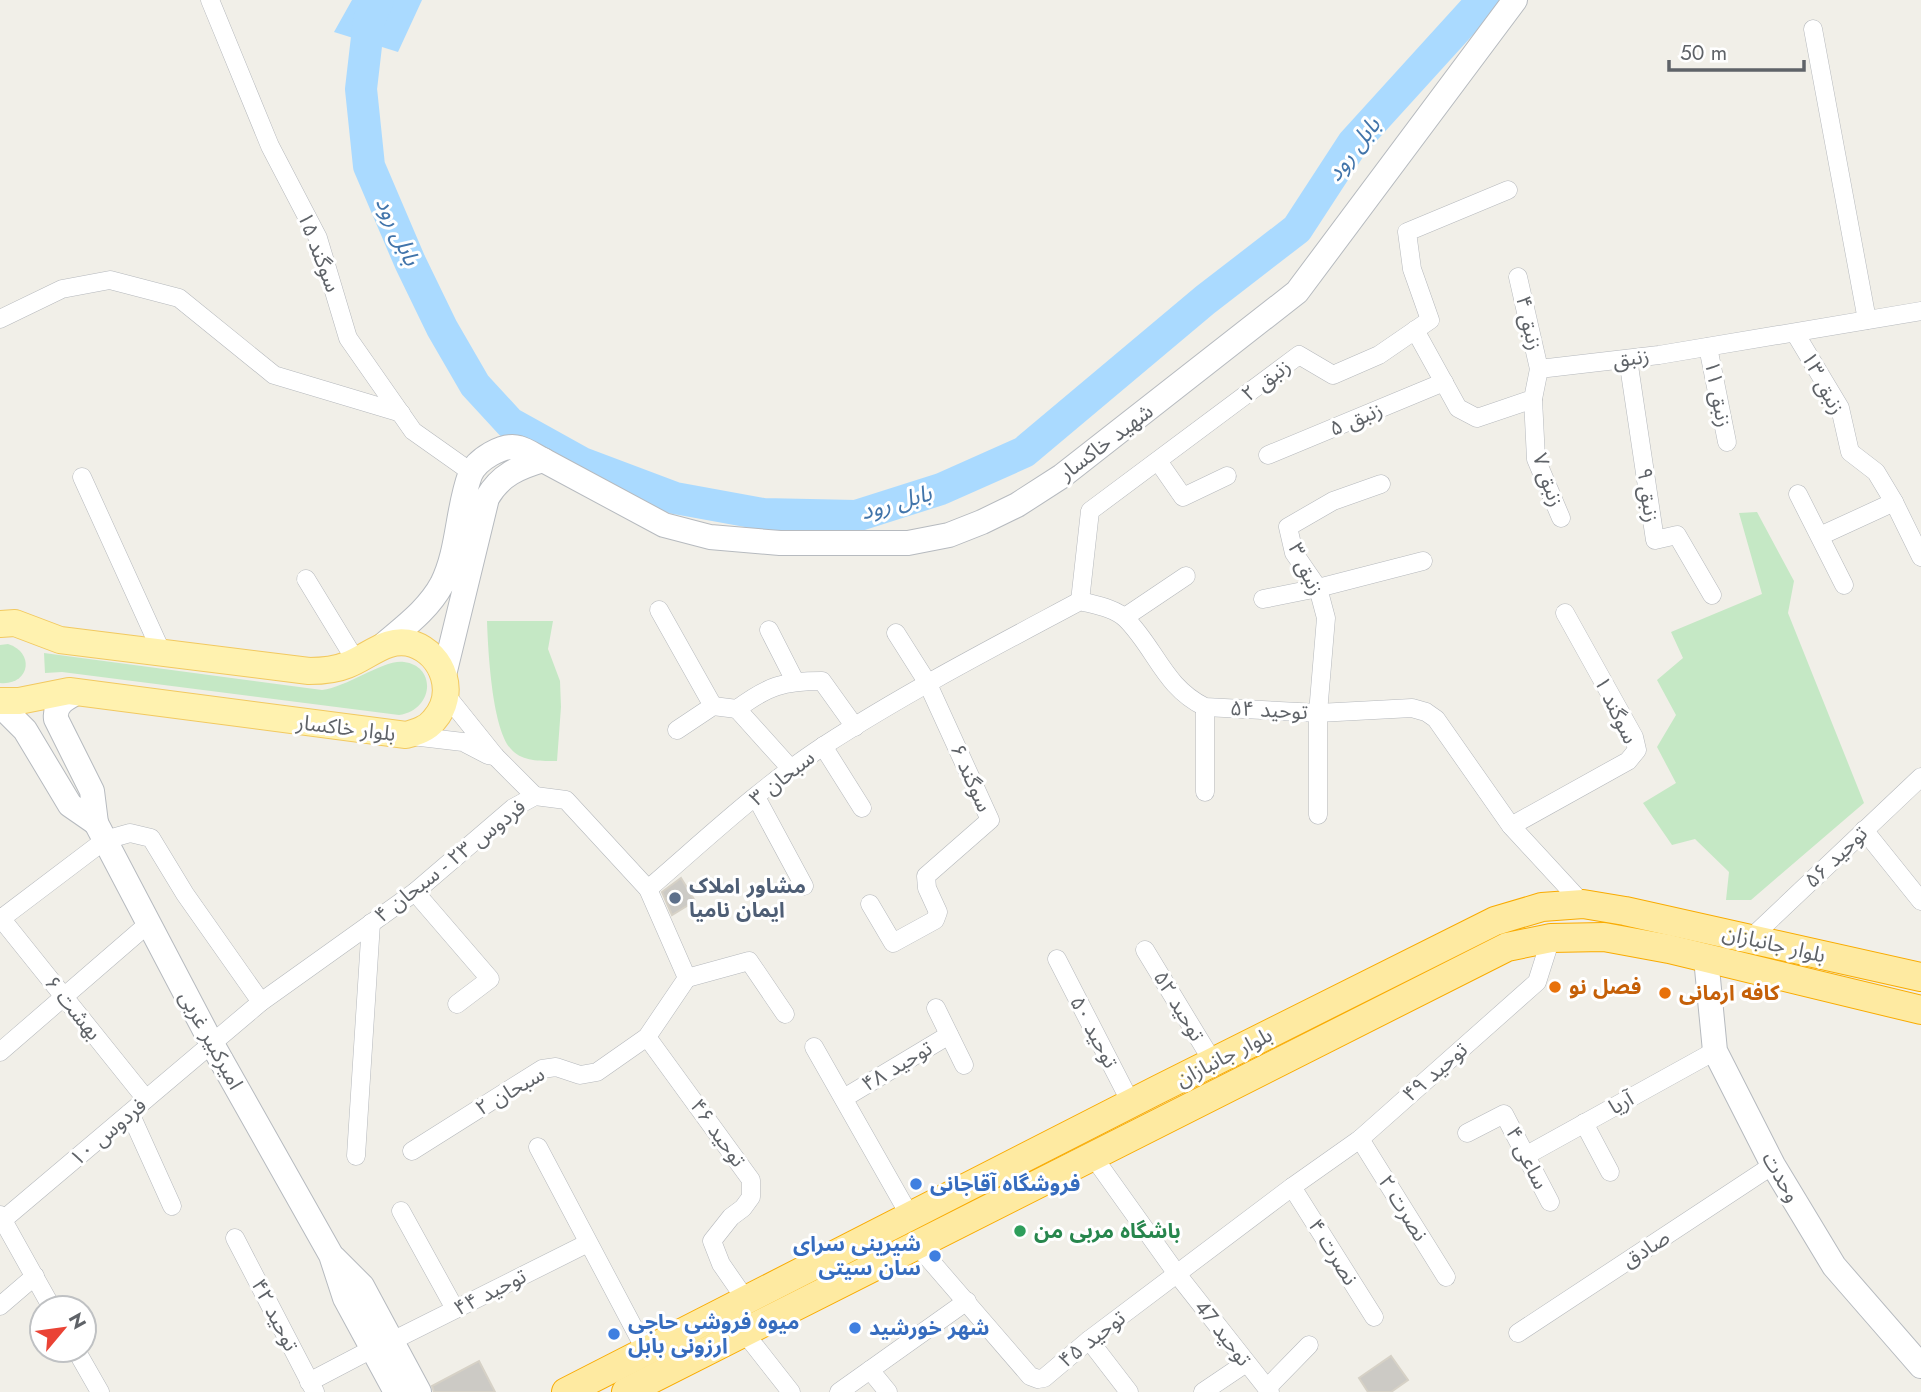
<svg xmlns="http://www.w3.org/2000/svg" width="1921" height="1392" viewBox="0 0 1921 1392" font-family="Jost,'Noto Sans Arabic',sans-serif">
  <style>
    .green { fill: #c5e8c5 }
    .water { fill: #aadaff }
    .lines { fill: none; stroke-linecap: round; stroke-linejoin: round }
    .river { stroke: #aadaff; stroke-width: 32 }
    .building { fill: #cccac5; stroke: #d6d1c6; stroke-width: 2 }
    .minor-casing { stroke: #b5b8bc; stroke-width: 19 }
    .secondary-casing { stroke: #b6babf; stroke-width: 26 }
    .primary-casing { stroke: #f2c960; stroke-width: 28 }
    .trunk-casing { stroke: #f9ab00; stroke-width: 30 }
    .minor { stroke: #fff; stroke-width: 18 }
    .secondary { stroke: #fff; stroke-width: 24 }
    .primary { stroke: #fff2af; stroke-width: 26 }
    .trunk { stroke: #feeaa1; stroke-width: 28 }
    .service-dot { fill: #5c6f8a; stroke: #fff; stroke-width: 2.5 }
    .food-dot { fill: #e8710a; stroke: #fff; stroke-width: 2.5 }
    .shop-dot { fill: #3f7fe0; stroke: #fff; stroke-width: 2.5 }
    .leisure-dot { fill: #2e9e5b; stroke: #fff; stroke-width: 2.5 }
    .labels { text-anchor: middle; stroke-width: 6; stroke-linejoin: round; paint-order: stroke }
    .street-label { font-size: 21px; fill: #5f6368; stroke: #fff }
    .service-label { font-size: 21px; font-weight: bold; fill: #4e5e75; stroke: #fff; text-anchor: start }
    .food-label { font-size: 21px; font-weight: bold; fill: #c56008; stroke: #fff; text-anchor: start }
    .shop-label { font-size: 21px; font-weight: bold; fill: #366cbe; stroke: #fff; text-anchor: start }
    .leisure-label { font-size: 21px; font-weight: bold; fill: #27864d; stroke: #fff; text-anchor: start }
    .water-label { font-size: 23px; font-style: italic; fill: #4174aa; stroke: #fff }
  </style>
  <rect width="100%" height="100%" fill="#f1efe8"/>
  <g class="green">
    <polygon points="1757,512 1794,581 1788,613 1864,803 1751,900 1726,900 1729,872 1695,839 1672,845 1643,803 1676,783 1657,747 1676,715 1657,680 1683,658 1671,632 1762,594 1739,513"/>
    <path d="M487,621H553L548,649L560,681L561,707L557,761C542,761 522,762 511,749C492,729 488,649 487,621Z"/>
    <path d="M8,644C36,653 29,686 0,683V645Z"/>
    <path d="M44,653L322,690C348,687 384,659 404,662C437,666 434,710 399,715L62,672L45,673Z"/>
  </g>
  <polygon class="water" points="352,0 422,0 398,52 334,32"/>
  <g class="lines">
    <polyline class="river" points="378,0 369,20 361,89 369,166 410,262 442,328 475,385 510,423 582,463 675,498 763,514 856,516 941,489 1024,452 1205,300 1297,229 1353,143 1483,0"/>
  </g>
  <g class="building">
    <polygon points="681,878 695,901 672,915 662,892"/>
    <polygon points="1391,1356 1408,1380 1391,1392 1368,1392 1359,1378"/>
    <polygon points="479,1361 495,1392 434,1392 432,1386"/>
  </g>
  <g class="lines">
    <g class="minor-casing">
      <g id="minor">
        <polyline points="210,0 270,146 318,238 348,338 413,431 471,472"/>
        <polyline points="1813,29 1867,320"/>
        <polyline points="1518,277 1539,369"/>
        <polyline points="0,319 62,289 110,280 179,298 274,375 401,413"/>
        <polyline points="1415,330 1458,408 1477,418 1533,399 1539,369 1659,355 1921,311"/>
        <polyline points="1795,333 1840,408 1850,452 1876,472 1894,502 1921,557"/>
        <polyline points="1708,347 1727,442"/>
        <polyline points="1628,359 1655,540 1677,535 1712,595"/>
        <polyline points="1533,399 1536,459 1561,518"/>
        <polyline points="1268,455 1444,382"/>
        <polyline points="1158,461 1183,497 1227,476"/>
        <polyline points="82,477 162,653"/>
        <polyline points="1798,494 1844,585"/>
        <polyline points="1820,536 1894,502"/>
        <polyline points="306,579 356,661"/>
        <polyline points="1263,599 1318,588 1423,561"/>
        <polyline points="1080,601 1090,511 1299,355 1333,375 1379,355 1430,320 1412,269 1407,232 1508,190"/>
        <polyline points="659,610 713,706"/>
        <polyline points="1125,617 1186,576"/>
        <polyline points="769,630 795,681"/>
        <polyline points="737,709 792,770"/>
        <path d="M677,730L713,706L737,709C768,686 783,681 822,681L855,727"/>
        <polyline points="412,736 463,742 488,755 495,756 446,695"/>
        <polyline points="823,746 862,808"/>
        <polyline points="495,756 535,796"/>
        <polyline points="1205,792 1205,707"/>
        <polyline points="756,797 804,886"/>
        <polyline points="1318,815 1318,713 1326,618 1318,588 1294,553 1288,527 1333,501 1381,484"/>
        <polyline points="1511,826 1628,761 1637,750 1634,737 1565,613"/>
        <polyline points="1864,830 1921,901"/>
        <path d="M648,889C705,840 762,786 825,745C907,692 994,647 1080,601C1095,605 1115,608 1126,619C1156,649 1164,687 1205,707L1318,713L1412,708L1426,712L1436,719L1511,826L1583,904"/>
        <polyline points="415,892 490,979 457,1004"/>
        <polyline points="870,904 893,943 935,920 938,912 927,888 926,876 990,820 927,682 896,633"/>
        <polyline points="0,917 146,1099"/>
        <polyline points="2,918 105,840 130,833 151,838 185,894 261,1002"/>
        <polyline points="1751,938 1921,777"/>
        <polyline points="1145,950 1213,1062"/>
        <polyline points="1057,959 1131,1103"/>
        <polyline points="687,978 749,961 785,1014"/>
        <polyline points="936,1008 964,1065"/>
        <polyline points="647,1037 751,1180 751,1197 743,1208 731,1217 712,1241 721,1264 746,1300"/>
        <polyline points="814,1047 910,1216"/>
        <polyline points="0,1052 148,924"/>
        <polyline points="844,1098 949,1035"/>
        <polyline points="130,1113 172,1206"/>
        <polyline points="1584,1123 1610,1172"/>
        <polyline points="1467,1133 1504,1114 1550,1202"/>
        <polyline points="1360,1139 1446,1277"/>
        <polyline points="538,1147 646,1351"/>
        <polyline points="1092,1155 1177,1274 1270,1392"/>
        <polyline points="1527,1155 1715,1051"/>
        <polyline points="356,1156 371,923"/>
        <polyline points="1292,1187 1374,1317"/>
        <polyline points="401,1211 455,1309"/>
        <polyline points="0,1215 52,1308"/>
        <polyline points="3,1220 261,1002 415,892 513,808 535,796 566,800 648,889 687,978 647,1037 597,1072 580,1075 556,1067 542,1069 412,1151"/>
        <polyline points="235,1238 315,1392"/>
        <polyline points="916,1244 1030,1376 1038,1379 1044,1378 1089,1340 1292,1187 1360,1139 1537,982 1551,938"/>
        <polyline points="0,1306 35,1276"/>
        <polyline points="743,1331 791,1392"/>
        <polyline points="1518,1333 1773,1165"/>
        <polyline points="1089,1340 1129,1392"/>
        <polyline points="392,1341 588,1243"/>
        <polyline points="76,1350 100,1392"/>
        <polyline points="870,1370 888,1392"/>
        <polyline points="309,1382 372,1349"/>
        <polyline points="1267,1388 1309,1345"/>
        <polyline points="839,1392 967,1301"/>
        <polyline points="1203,1392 1246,1363"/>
      </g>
    </g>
    <g class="secondary-casing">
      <g id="secondary">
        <polyline points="543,460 664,525 710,537 780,543 908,543 949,535 982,522 1017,505 1062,476 1297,292 1515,0"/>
        <path d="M382,646C404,627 428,610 442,584C459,550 457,510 470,475C476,460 503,443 519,448C527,450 535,456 543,460C519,467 500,475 487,498L444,675"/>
        <path d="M0,705L25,730L70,805L96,823L92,791L56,719C54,704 66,698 78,692"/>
        <polyline points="96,823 212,1044 331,1255 345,1298 396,1392"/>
        <polyline points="1706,958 1715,1051 1773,1165 1834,1266 1921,1366"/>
        <polyline points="334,1258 362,1286 419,1392"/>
      </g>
    </g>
    <g class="primary-casing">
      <path id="primary" d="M0,624L15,623L60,640L309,671C322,671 335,670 347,665C369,657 387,636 413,644C444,655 457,694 434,720C427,729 417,732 406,735L69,691L19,701H0"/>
    </g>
    <g class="trunk-casing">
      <g id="trunk">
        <polyline points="566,1392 1159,1089 1495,921 1542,907 1583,904 1625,911 1921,977"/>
        <polyline points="626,1392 1507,947 1551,938 1604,937 1669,949 1921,1010"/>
      </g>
    </g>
    <use href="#minor" class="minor"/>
    <use href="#secondary" class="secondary"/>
    <use href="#primary" class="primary"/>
    <use href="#trunk" class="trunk"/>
  </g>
  <circle class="service-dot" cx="675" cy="898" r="7"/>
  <g class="food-dot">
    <circle cx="1555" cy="987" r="7"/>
    <circle cx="1665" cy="993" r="7"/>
  </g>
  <g class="shop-dot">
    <circle cx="916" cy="1184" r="7"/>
    <circle cx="935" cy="1256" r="7"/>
    <circle cx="855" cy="1328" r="7"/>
    <circle cx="614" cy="1334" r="7"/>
  </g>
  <circle class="leisure-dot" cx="1020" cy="1231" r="7"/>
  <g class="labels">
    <g class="street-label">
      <text transform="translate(319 252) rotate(69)" y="7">سوگند ۱۵</text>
      <text transform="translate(1529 323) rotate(77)" y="7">زنبق ۴</text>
      <text transform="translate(1631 358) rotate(-8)" y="7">زنبق</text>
      <text transform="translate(1266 380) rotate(-37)" y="7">زنبق ۲</text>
      <text transform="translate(1823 383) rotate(62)" y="7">زنبق ۱۳</text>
      <text transform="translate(1718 394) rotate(79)" y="7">زنبق ۱۱</text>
      <text transform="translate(1356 419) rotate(-23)" y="7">زنبق ۵</text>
      <text transform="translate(1106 442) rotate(-37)" y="7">شهید خاکسار</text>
      <text transform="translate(1548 480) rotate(71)" y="7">زنبق ۷</text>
      <text transform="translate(1648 495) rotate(82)" y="7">زنبق ۹</text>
      <text transform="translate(1306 569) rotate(65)" y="7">زنبق ۳</text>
      <text transform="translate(1269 710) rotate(3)" y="7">توحید ۵۴</text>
      <text transform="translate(1616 710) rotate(64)" y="7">سوگند ۱</text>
      <text transform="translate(346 728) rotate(7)" y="7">بلوار خاکسار</text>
      <text transform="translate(782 778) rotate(-38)" y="7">سبحان ۳</text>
      <text transform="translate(971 778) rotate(66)" y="7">سوگند ۶</text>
      <text transform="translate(1836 857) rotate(-44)" y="7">توحید ۵۶</text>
      <text transform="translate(450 861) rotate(-38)" y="7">فردوس ۲۳ - سبحان ۴</text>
      <text transform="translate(1774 944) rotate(13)" y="7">بلوار جانبازان</text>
      <text transform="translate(1179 1006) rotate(59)" y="7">توحید ۵۲</text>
      <text transform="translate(73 1008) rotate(51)" y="7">بهشت ۶</text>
      <text transform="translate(1094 1032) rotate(62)" y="7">توحید ۵۰</text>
      <text transform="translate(211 1040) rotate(61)" y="7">امیرکبیر غربی</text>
      <text transform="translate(1224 1057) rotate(-27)" y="7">بلوار جانبازان</text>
      <text transform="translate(897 1066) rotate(-31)" y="7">توحید ۴۸</text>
      <text transform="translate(1435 1072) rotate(-41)" y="7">توحید ۴۹</text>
      <text transform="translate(510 1091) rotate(-30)" y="7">سبحان ۲</text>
      <text transform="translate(1621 1103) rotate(-29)" y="7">آریا</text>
      <text transform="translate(108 1132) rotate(-40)" y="7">فردوس ۱۰</text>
      <text transform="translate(718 1133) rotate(54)" y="7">توحید ۴۶</text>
      <text transform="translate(1527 1158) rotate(63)" y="7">ساعی ۴</text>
      <text transform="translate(1781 1177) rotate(60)" y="7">وحدت</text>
      <text transform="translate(1403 1208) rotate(58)" y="7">نصرت ۲</text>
      <text transform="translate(1646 1249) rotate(-33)" y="7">صادق</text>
      <text transform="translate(1333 1252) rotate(58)" y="7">نصرت ۴</text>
      <text transform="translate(490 1292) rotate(-27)" y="7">توحید ۴۴</text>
      <text transform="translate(275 1315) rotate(63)" y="7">توحید ۴۲</text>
      <text transform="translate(1223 1333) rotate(52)" y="7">توحید 47</text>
      <text transform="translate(1092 1339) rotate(-38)" y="7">توحید ۴۵</text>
    </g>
    <g class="service-label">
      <text x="689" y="893">مشاور املاک<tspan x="689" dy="24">ایمان نامیا</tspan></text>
    </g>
    <g class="food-label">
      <text x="1569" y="994">فصل نو</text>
      <text x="1679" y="1000">کافه ارمانی</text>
    </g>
    <g class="shop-label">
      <text x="930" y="1191">فروشگاه آقاجانی</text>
      <text x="921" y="1251" text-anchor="end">شیرینی سرای<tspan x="921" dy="24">سان سیتی</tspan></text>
      <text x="628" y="1329">میوه فروشی حاجی<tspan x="628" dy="24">ارزونی بابل</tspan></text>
      <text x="869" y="1335">شهر خورشید</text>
    </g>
    <g class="leisure-label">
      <text x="1034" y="1238">باشگاه مربی من</text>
    </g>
    <g class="water-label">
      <text transform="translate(1353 149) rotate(-53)" y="8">بابل رود</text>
      <text transform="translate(398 231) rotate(65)" y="8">بابل رود</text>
      <text transform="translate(896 502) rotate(-16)" y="8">بابل رود</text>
    </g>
  </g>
  <g transform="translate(63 1329) rotate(61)"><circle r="33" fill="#ffffff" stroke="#bfc1c3" stroke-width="2"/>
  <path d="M0-5L12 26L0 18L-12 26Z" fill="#ea4335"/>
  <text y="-10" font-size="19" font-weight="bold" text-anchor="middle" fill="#5f6368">N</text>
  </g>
  <path d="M1669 60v10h135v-10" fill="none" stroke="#5f6368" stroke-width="3.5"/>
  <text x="1680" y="60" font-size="21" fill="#5f6368" stroke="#ffffff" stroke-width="5" paint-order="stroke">50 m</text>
</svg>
